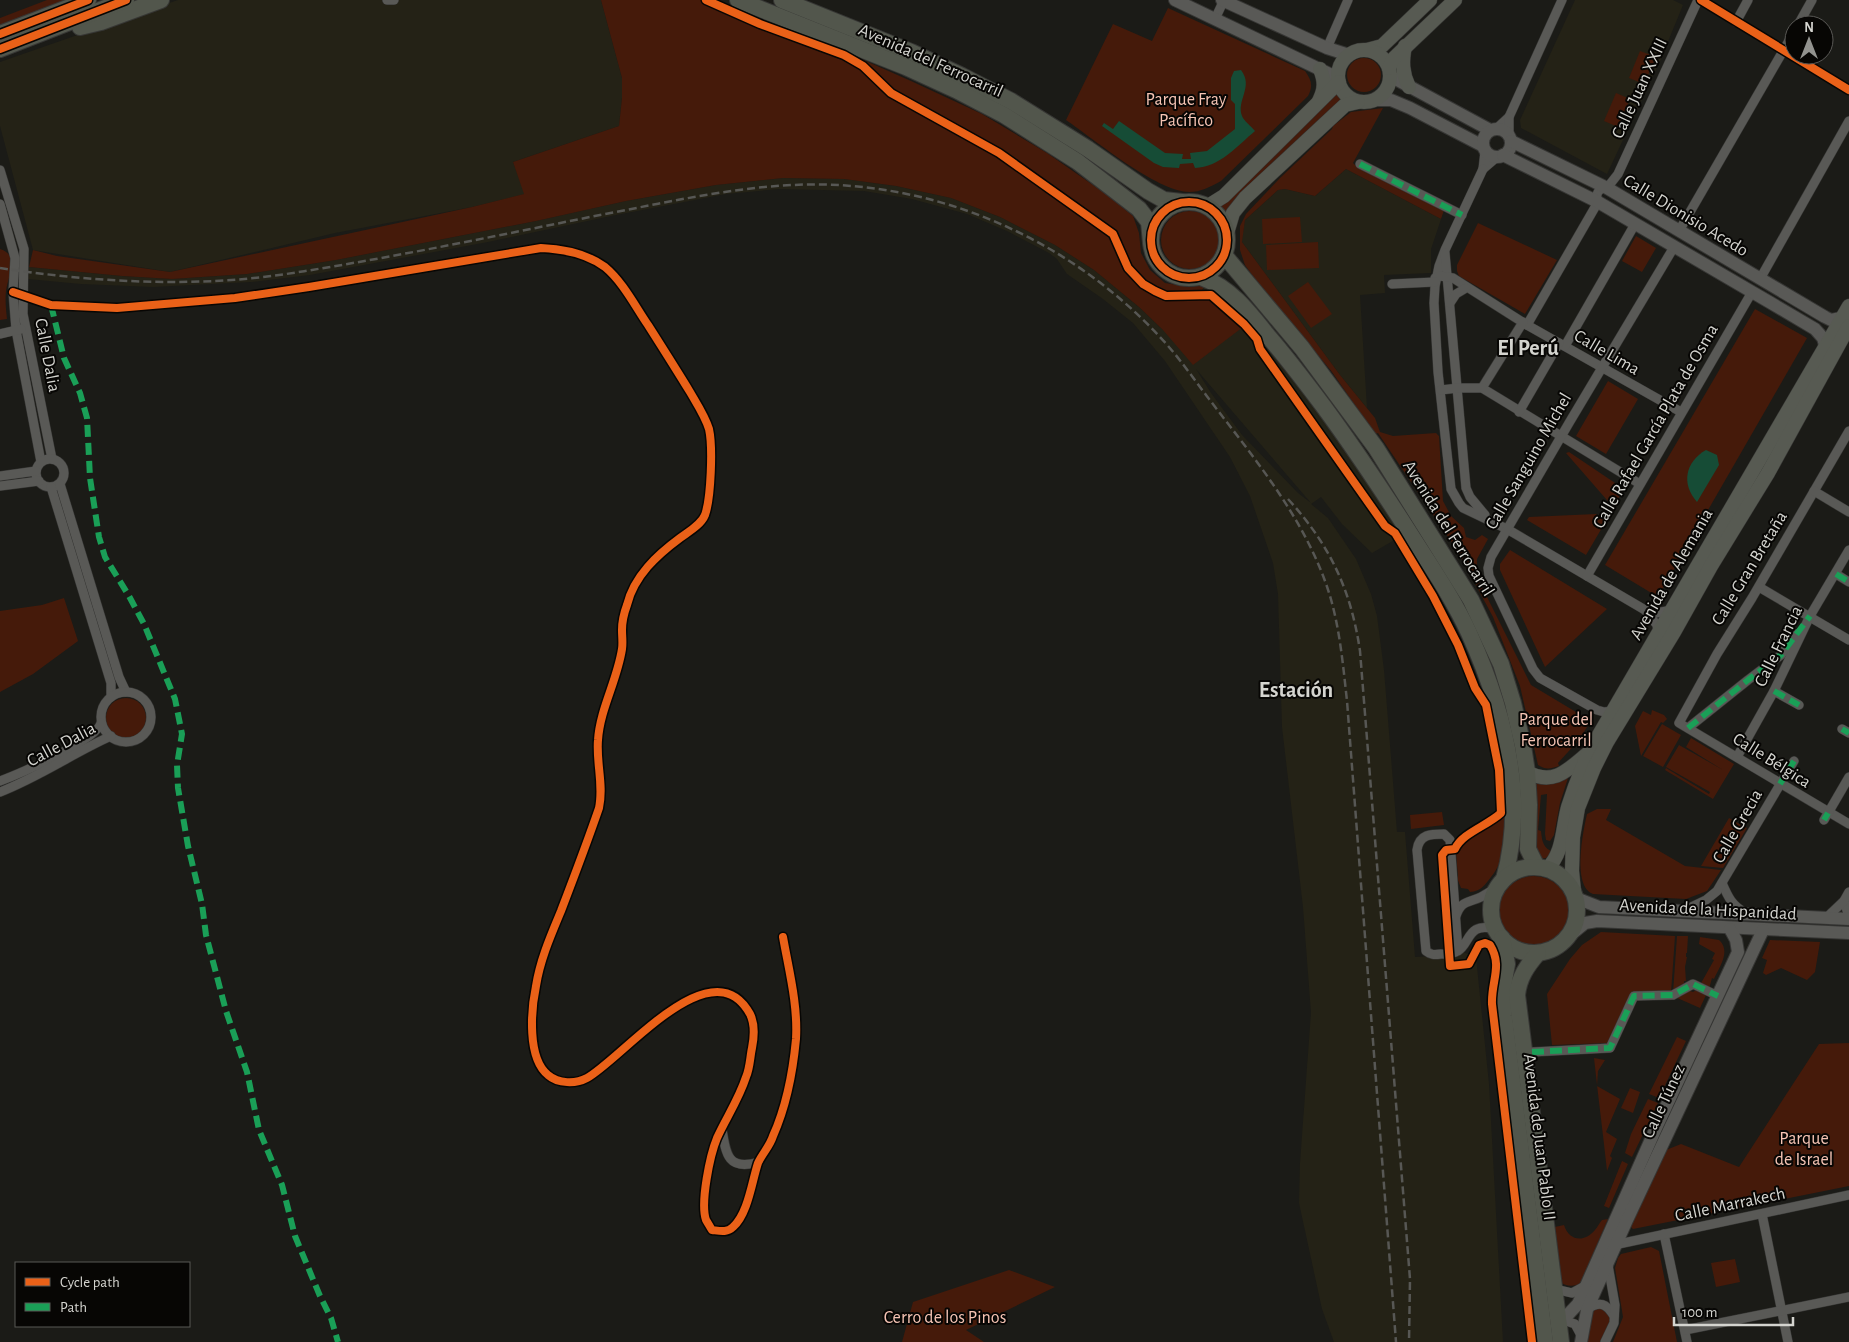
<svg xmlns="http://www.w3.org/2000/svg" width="1849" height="1342" viewBox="0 0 1849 1342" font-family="'Alegreya Sans',sans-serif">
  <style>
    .built { fill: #242216; fill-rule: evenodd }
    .green { fill: #451a0a }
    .water { fill: #164c36 }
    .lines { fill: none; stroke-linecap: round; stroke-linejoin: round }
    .street-casing { stroke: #363634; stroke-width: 10 }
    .secondary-casing { stroke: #363634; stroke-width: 14 }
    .primary-casing { stroke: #363634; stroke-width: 15 }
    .highway-casing { stroke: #363634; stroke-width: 18 }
    .street { stroke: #595956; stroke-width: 9 }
    .secondary { stroke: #595956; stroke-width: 12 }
    .primary { stroke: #575a52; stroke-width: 14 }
    .highway { stroke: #52564c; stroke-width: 16 }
    .rail { stroke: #575754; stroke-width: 2.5; stroke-dasharray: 8 4; stroke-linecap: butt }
    .quiet { stroke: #1a9f57; stroke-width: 6; stroke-dasharray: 12 6; stroke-linecap: butt }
    .cycleway-casing { stroke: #070604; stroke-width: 11 }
    .cycleway { stroke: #ea6118; stroke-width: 8 }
    .labels { text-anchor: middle; stroke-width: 4; stroke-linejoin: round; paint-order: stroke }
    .street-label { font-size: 18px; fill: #d4d4cf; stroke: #070604 }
    .park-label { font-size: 18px; fill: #f6c4b4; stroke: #070604 }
    .district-label { font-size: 22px; font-weight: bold; fill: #d4d4cf; stroke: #070604 }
  </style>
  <rect width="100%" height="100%" fill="#1b1b17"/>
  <g class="built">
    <polygon points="178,0 601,0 622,78 622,98 619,126 513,162 525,194 472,207 335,233 170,272 33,250 0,126 0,62"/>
    <polygon points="1575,0 1673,0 1683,5 1660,61 1607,174 1521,128 1520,120"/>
    <polygon points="1346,169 1441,219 1431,249 1431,273 1384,275 1385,293 1360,295 1367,408 1340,375 1242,242 1242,238 1245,220 1278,190 1285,189 1315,196"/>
    <path d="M783,178L844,179L896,186L951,198L1000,217L1055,245L1094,270L1139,307L1163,330L1177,318L1206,285L1231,303L1313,403L1403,535L1372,553L1342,524L1321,497L1311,504L1328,518L1356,559L1371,594L1377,616L1384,670L1397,832H1405L1415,957L1455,955L1460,951L1476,957L1489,1084L1503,1342H1334L1322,1309L1299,1203L1300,1163L1311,1013L1303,907L1282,727L1278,594L1273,563L1250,496L1230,457L1165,361L1133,323L1103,299L1067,274L1057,259L1049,253L1007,231L967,214L912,199L864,191L779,189L726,194L611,216L488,242L310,275L251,282L153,287L81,284L28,279L29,267L122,276L172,279L247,274L336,260L536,221L626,201L716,185ZM1196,369L1311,503L1298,493L1242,435L1211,393Z"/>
  </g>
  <g class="green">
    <polygon points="47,0 68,0 0,26 0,18"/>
    <polygon points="601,0 713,0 859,58 911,81 982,114 1047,153 1103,192 1133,216 1139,233 1141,253 1150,270 1165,283 1189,287 1206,285 1194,300 1205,298 1215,302 1243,327 1193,365 1163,330 1139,307 1094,270 1055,245 1000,217 951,198 896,186 844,179 783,178 716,185 626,201 536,221 336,260 247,274 172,279 122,276 29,267 33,250 57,256 170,272 472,207 524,194 513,162 619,126 622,98 622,78"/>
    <path d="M1168,8L1305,71C1312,81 1313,86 1308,96L1221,181C1210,187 1201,192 1189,192C1156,191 1095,140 1066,120L1113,24L1152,41Z"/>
    <polygon points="1640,51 1656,57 1644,84 1629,78"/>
    <circle cx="1364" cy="75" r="17"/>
    <polygon points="1616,93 1630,99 1618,127 1604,121"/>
    <polygon points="1337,94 1343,101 1226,213 1220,205"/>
    <path d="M1383,108L1353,163L1355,165L1444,210L1441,219L1346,169L1315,196L1285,189L1278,190L1245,220L1242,242L1340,375L1375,418L1380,432L1393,436L1436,433L1439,436L1443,501L1451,516L1464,528L1466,537L1475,540L1482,535L1488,539L1477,559V577L1531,685L1591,721L1578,741L1558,763L1559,766C1550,769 1546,770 1538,765L1520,686L1493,617L1457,550L1378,433L1375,434L1332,372L1255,279L1245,265L1240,250V226L1246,214L1280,178L1332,129L1333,126L1351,112Z"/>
    <circle cx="1190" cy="240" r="29"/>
    <polygon points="1300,217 1302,242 1263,244 1262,219"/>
    <polygon points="1478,223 1557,260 1525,314 1459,276 1457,271 1457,265"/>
    <polygon points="1636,236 1656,248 1642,272 1622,261"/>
    <polygon points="1318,242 1319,268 1267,270 1266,245"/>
    <path d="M0,249C20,255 8,276 6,291C5,300 6,310 7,319L0,320Z"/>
    <polygon points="1308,282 1332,314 1311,328 1288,296"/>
    <polygon points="1755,309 1807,338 1658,597 1605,565"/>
    <polygon points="1608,381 1638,399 1606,454 1576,436"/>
    <polygon points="1569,452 1624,489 1613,507 1566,453"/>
    <polygon points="1596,514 1606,521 1586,555 1527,520 1529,517"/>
    <polygon points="1510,550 1607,609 1545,667 1500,570 1500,564"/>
    <polygon points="64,598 78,641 33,674 0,692 0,611 42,605"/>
    <circle cx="126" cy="718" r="20"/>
    <polygon points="1652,710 1664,715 1667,719 1663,723 1661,722 1641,756 1635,726 1643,711 1651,715"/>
    <polygon points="1662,724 1681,735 1663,767 1643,756"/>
    <polygon points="1691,738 1734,764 1713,799 1665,770 1666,768 1709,794 1710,792 1666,767 1679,745 1723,770 1686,747"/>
    <path d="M1566,777L1568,778L1560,803L1554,835L1550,841L1546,840L1545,834L1547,794L1541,795L1538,830L1541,831C1542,841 1543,848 1553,852L1546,858L1541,859L1535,853V781Z"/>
    <path d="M1502,809H1504C1504,832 1507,859 1491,877C1484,886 1481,891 1470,892L1468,889L1461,888L1457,878L1458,876L1456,853L1460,843L1494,822Z"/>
    <path d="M1597,809H1611L1606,820L1685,866L1721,870L1707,891L1686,899L1593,894C1572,886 1583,832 1587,814Z"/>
    <polygon points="1442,812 1444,825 1411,829 1410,815"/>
    <polygon points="1729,818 1747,828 1723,868 1701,866"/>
    <circle cx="1534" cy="911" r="35"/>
    <polygon points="1601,932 1675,936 1671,993 1632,994 1609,1043 1552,1045 1547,994 1570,959 1582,945"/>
    <polygon points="1677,936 1688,936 1687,953 1686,953 1686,957 1687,957 1685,967 1686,981 1684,981 1684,985 1673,993"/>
    <path d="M1700,937L1719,940C1731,951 1720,966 1714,979L1712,978L1709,989L1700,985L1714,960L1712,959L1715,953L1699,944Z"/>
    <polygon points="1770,940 1820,942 1815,972 1807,980 1781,968 1766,975 1763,973 1767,960 1762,958"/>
    <polygon points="1698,989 1707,993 1700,1008 1675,997 1687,990 1693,992"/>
    <polygon points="1677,1037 1686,1041 1659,1098 1649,1094"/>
    <polygon points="1849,1043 1849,1186 1633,1229 1630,1226 1666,1150 1681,1144 1739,1167 1819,1044"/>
    <path d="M1594,1058L1605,1060L1598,1071L1597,1086L1620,1099L1606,1132L1617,1139L1610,1156L1612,1158L1607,1171C1603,1133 1598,1096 1594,1058Z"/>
    <polygon points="1630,1088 1640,1092 1633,1113 1621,1108"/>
    <polygon points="1648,1099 1658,1103 1632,1157 1625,1153 1631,1134"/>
    <polygon points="1622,1161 1628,1164 1609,1208 1604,1206"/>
    <path d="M1608,1219L1580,1284C1572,1287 1565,1286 1558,1281L1550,1228L1564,1225C1569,1241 1584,1243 1595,1230C1598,1227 1599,1223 1602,1220Z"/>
    <polygon points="1651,1247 1659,1251 1677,1342 1613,1342 1623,1317 1615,1268 1618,1258 1621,1254"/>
    <polygon points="1735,1259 1740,1282 1716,1287 1711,1263"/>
    <polygon points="1009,1270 1055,1287 966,1330 984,1342 902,1342 913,1302"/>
    <polygon points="1595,1308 1604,1309 1610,1317 1610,1321 1601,1342 1586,1342 1589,1315"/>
  </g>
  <g class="water">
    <path d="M1241,70C1254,87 1236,100 1242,116C1244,121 1251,126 1255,131C1237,146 1220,167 1195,168L1193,163L1180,164L1179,168L1163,167L1154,163L1102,126L1104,123L1113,129L1119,121L1165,153L1183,154L1182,159H1191L1190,153L1207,151L1235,129V104L1231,100V78L1234,71Z"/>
    <path d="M1706,450L1717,455L1719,465L1697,502C1681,484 1685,462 1706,450Z"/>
  </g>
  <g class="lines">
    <g class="street-casing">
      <g id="street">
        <polyline points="387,0 394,0"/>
        <polyline points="1701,0 1849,90"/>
        <polyline points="1215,19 1224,0"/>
        <polyline points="1736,22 1748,0"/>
        <polyline points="1798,25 1812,0"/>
        <polyline points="1327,48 1348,0"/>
        <polyline points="1497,128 1509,117 1562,0"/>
        <polyline points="1509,134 1509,117"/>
        <polyline points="1485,151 1483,169 1497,157"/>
        <polyline points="1360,164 1462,215"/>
        <polyline points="1483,169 1445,250 1439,266 1435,286 1434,303 1438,372 1451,489 1459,503 1463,508 1507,529 1645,610 1657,625 1658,633"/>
        <polyline points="0,170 24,249 23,314 52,459"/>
        <polyline points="0,204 15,258 13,292 16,330 41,462"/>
        <polyline points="1679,231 1794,32"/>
        <polyline points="1445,253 1466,488 1470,497 1485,515"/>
        <polyline points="1435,278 1440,276 1453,278 1527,325 1681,412"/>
        <polyline points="1760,279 1849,121"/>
        <polyline points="1392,284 1435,282"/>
        <path d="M13,292L51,305L117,308L235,298L309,287L541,248C563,249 586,253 605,267C623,282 635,306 648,325C662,347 676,369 690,392C697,404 705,416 709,429C713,447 711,498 705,515C701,525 688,532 680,538C657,555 634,576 627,605C624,613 622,622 622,630C622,637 623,643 622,649C617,681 600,709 598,740C596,763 604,785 599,808C587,843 574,877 561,911C551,935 540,960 536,986C531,1010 527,1058 548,1075C558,1084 576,1084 587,1078C623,1058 712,945 750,1014C755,1024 754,1038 752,1048C750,1057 750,1068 746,1077C739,1099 726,1118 717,1138C710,1155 700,1203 706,1220C708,1223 710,1227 712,1230C720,1231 727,1233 733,1227C748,1214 752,1181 758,1163C762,1154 770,1146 773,1136C786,1107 793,1071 796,1039C798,1005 789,971 783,937"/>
        <polyline points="1450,303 1456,294 1466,288"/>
        <path d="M1527,325L1598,202C1595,194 1598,188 1607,188L1618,174L1698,0"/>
        <polyline points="0,334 21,329"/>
        <polyline points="1565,346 1635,224"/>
        <polyline points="1482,388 1523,322"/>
        <polyline points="1441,390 1458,388 1482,388 1640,484"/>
        <polyline points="1519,412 1559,343"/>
        <polyline points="1849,431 1752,598 1717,654 1679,723 1849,824"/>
        <circle cx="50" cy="473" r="14"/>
        <polyline points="0,476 36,471"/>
        <polyline points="60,484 119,677 126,692"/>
        <polyline points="0,486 39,481"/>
        <polyline points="51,487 111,683 111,697"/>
        <polyline points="1814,491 1849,512"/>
        <polyline points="1836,574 1849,582"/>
        <polyline points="1587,576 1752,292"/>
        <polyline points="1759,587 1849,640"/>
        <polyline points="1645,610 1656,613 1672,610"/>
        <polyline points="1774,691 1799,705"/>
        <circle cx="126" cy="717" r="25"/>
        <polyline points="1614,711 1604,712 1597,710 1540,678 1533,669 1489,576 1488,568 1491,557 1569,423 1674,247"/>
        <polyline points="1688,728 1748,680 1781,655 1797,634"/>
        <polyline points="1842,729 1849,733"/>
        <polyline points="1737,757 1774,691 1810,616 1849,550"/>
        <path d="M0,781C19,774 97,740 101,723"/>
        <path d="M0,792C39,777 73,753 111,736"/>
        <polyline points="1824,820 1849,777"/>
        <path d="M1722,883C1728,897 1732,906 1746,913"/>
        <polyline points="1844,901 1849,917"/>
        <polyline points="1687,909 1706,900 1717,891 1794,761"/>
        <path d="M1456,916C1461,900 1469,903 1481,897C1487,894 1493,890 1498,885"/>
        <polyline points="1826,918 1844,901 1849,892"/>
        <path d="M1458,951L1450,840L1444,834C1431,834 1419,834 1417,850L1426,951C1431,955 1434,955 1441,954C1445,954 1449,955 1453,953C1472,948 1464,921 1495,929"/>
        <polyline points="1532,1052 1610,1048 1634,996 1673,995 1693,984 1718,996"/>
        <path d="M722,1129C726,1155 728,1171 759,1162"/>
        <polyline points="1762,1214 1788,1342"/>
        <polyline points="1664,1234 1687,1342"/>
        <polyline points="1614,1245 1849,1195"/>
        <polyline points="1554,1286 1559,1290 1572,1293 1585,1286"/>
        <path d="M1587,1309C1600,1301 1606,1303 1614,1316"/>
        <polyline points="1563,1320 1575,1324 1582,1337"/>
        <polyline points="1685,1330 1849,1297"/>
        <polyline points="1605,1342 1614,1323 1615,1305 1608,1265"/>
      </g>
    </g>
    <g class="secondary-casing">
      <g id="secondary">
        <polyline points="1175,0 1338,78"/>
        <polyline points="1222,0 1327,48 1349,55"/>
        <polyline points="1390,76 1490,130"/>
        <polyline points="1375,100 1391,100 1410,108 1483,146"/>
        <circle cx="1497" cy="143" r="14"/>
        <polyline points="1511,141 1607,188 1825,317 1831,320 1841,318"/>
        <polyline points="1503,155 1598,202 1771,303 1815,329 1823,338 1825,345"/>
        <polyline points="1576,898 1599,907 1849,919"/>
        <polyline points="1569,936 1585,923 1597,921 1849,933"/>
        <polyline points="1559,1324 1578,1304 1656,1128 1738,952 1736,940 1730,929"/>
        <polyline points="1581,1342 1587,1310 1592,1298 1627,1220 1763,930"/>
      </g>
    </g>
    <g class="primary-casing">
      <g id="primary">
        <path d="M1405,46C1402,61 1402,73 1409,87"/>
        <polyline points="1367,50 1382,46 1430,0"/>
        <circle cx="1364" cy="76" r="26"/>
        <polyline points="1389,68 1393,59 1455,0"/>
        <path d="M1319,101C1325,89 1325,81 1320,69"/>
        <polyline points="1208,206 1224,196 1339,82"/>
        <polyline points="1227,233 1233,213 1245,198 1345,105 1358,102"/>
        <path d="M1527,772C1553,786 1567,771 1587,754"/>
        <path d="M1547,869C1564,852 1562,829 1568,807C1574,788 1581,770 1589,752L1849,306"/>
        <polyline points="1574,891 1572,871 1573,837 1578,808 1594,768 1607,742 1674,632 1711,566 1768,473 1849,326"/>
      </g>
    </g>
    <g class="highway-casing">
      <g id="highway">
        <polyline points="738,0 906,67 956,90 1004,115 1078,162 1139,209 1149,222 1151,243"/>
        <polyline points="782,0 911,52 962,76 1011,101 1088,149 1148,191 1164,200 1182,202"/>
        <polyline points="80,27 101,22 161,0"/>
        <polyline points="0,34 88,0"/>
        <polyline points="0,49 126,0"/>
        <circle cx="1189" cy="240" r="38"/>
        <polyline points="1224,255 1302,348 1376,448 1471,600 1501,664 1513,703 1523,746 1527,772 1529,805 1528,849 1537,867"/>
        <path d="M1201,277C1231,288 1249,312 1268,336C1288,359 1306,383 1324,407C1354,448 1382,490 1409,532C1430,565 1453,598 1469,633C1503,708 1527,798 1504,879"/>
        <circle cx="1534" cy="910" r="43"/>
        <polyline points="1502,938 1507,964 1502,992 1504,1016 1545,1342"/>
        <path d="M1538,953C1527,966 1519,977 1517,995L1561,1342"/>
      </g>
    </g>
    <use href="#street" class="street"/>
    <use href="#secondary" class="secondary"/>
    <use href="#primary" class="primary"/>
    <use href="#highway" class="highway"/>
    <g class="rail">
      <path d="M0,268C92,282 194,288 286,274C391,258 495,236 600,215C664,203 728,188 793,185C931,178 1067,237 1160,337C1177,355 1191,375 1206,395C1253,457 1307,520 1330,596C1340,630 1343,665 1347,701L1396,1342"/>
      <path d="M1288,499C1330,545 1351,590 1360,651L1410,1279L1409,1342"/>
    </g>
    <g class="quiet">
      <polyline points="1360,164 1462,215"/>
      <polyline points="51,305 64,358 80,393 87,418 90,478 99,537 105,557 129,596 144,624 175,699 182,734 177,765 178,788 188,846 202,904 206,935 226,1011 247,1072 259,1130 282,1185 295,1236 320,1296 331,1318 338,1342"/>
      <polyline points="1836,574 1849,582"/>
      <polyline points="1774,691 1799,705"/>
      <polyline points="1688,728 1748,680 1781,655 1810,616"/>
      <polyline points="1842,729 1849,733"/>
      <polyline points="1780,784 1794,761"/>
      <polyline points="1824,820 1828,813"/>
      <polyline points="1532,1052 1610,1048 1634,996 1673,995 1693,984 1718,996"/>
    </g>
    <g class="cycleway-casing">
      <g id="cycleway">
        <path d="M706,0L760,24L844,55L863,66L891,93L999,153L1113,234L1128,268L1143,284L1155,291L1166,296L1211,295L1244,324L1257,339L1260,349L1385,526L1395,533L1433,596L1458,645L1475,688L1486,705L1499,770L1501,813C1487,826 1462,833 1455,849L1446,850L1442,855L1450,966L1469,964L1479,945L1485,943L1490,945C1503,966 1491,981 1492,1004L1532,1342"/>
        <polyline points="1701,0 1849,90"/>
        <polyline points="0,34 88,0"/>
        <polyline points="0,49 126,0"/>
        <circle cx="1189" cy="240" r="38"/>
        <path d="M13,292L51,305L117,308L235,298L309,287L541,248C563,249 586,253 605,267C623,282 635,306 648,325C662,347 676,369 690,392C697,404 705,416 709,429C713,447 711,498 705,515C701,525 688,532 680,538C657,555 634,576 627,605C624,613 622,622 622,630C622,637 623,643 622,649C617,681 600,709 598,740C596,763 604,785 599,808C587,843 574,877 561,911C551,935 540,960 536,986C531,1010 527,1058 548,1075C558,1084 576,1084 587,1078C623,1058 712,945 750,1014C755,1024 754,1038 752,1048C750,1057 750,1068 746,1077C739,1099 726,1118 717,1138C710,1155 700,1203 706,1220C708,1223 710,1227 712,1230C720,1231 727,1233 733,1227C748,1214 752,1181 758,1163C762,1154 770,1146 773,1136C786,1107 793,1071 796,1039C798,1005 789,971 783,937"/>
      </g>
    </g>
    <use href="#cycleway" class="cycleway"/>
  </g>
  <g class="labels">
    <g class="street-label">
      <text transform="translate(931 60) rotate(24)" y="6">Avenida del Ferrocarril</text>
      <text transform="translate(1639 88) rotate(-65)" y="6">Calle Juan XXIII</text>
      <text transform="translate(1686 215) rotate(31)" y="6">Calle Dionisio Acedo</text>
      <text transform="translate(1607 352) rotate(30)" y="6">Calle Lima</text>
      <text transform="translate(48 355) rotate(79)" y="6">Calle Dalia</text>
      <text transform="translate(1655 426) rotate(-60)" y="6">Calle Rafael García Plata de Osma</text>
      <text transform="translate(1528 461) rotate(-60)" y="6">Calle Sanguino Michel</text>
      <text transform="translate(1449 528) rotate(58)" y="6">Avenida del Ferrocarril</text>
      <text transform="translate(1749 568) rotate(-59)" y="6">Calle Gran Bretaña</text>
      <text transform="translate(1671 574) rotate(-60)" y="6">Avenida de Alemania</text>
      <text transform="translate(1778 646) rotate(-64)" y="6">Calle Francia</text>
      <text transform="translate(61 744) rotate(-28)" y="6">Calle Dalia</text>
      <text transform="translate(1772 760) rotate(32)" y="6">Calle Bélgica</text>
      <text transform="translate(1737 826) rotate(-60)" y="6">Calle Grecia</text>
      <text transform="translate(1708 909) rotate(3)" y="6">Avenida de la Hispanidad</text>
      <text transform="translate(1663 1101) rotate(-65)" y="6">Calle Túnez</text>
      <text transform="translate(1540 1137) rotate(83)" y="6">Avenida de Juan Pablo II</text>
      <text transform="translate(1730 1204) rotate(-12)" y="6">Calle Marrakech</text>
    </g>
    <g class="park-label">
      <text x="1186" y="105">Parque Fray<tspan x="1186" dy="21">Pacífico</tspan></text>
      <text x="1556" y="725">Parque del<tspan x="1556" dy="21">Ferrocarril</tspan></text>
      <text x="1804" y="1144">Parque<tspan x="1804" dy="21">de Israel</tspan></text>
      <text x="945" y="1323">Cerro de los Pinos</text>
    </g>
    <g class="district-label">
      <text x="1528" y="355">El Perú</text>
      <text x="1296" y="697">Estación</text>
    </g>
  </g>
  <rect x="15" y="1262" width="175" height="65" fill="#070604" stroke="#595855"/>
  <rect x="25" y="1278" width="25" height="8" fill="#ea6118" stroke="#595855"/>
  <text x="60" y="1287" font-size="15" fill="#d4d4cf">Cycle path</text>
  <rect x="25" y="1303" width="25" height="8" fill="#1a9f57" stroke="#595855"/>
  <text x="60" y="1312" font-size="15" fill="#d4d4cf">Path</text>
  <g transform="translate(1809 40)"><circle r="24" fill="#070604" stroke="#595855"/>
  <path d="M0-4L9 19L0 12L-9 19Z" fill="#93938f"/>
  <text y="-8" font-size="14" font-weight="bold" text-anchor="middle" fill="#d4d4cf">N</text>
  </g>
  <path d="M1674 1317v8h119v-8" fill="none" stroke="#d4d4cf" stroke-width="2.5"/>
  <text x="1682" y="1317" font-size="15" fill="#d4d4cf" stroke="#070604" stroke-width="4" paint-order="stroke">100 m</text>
</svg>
